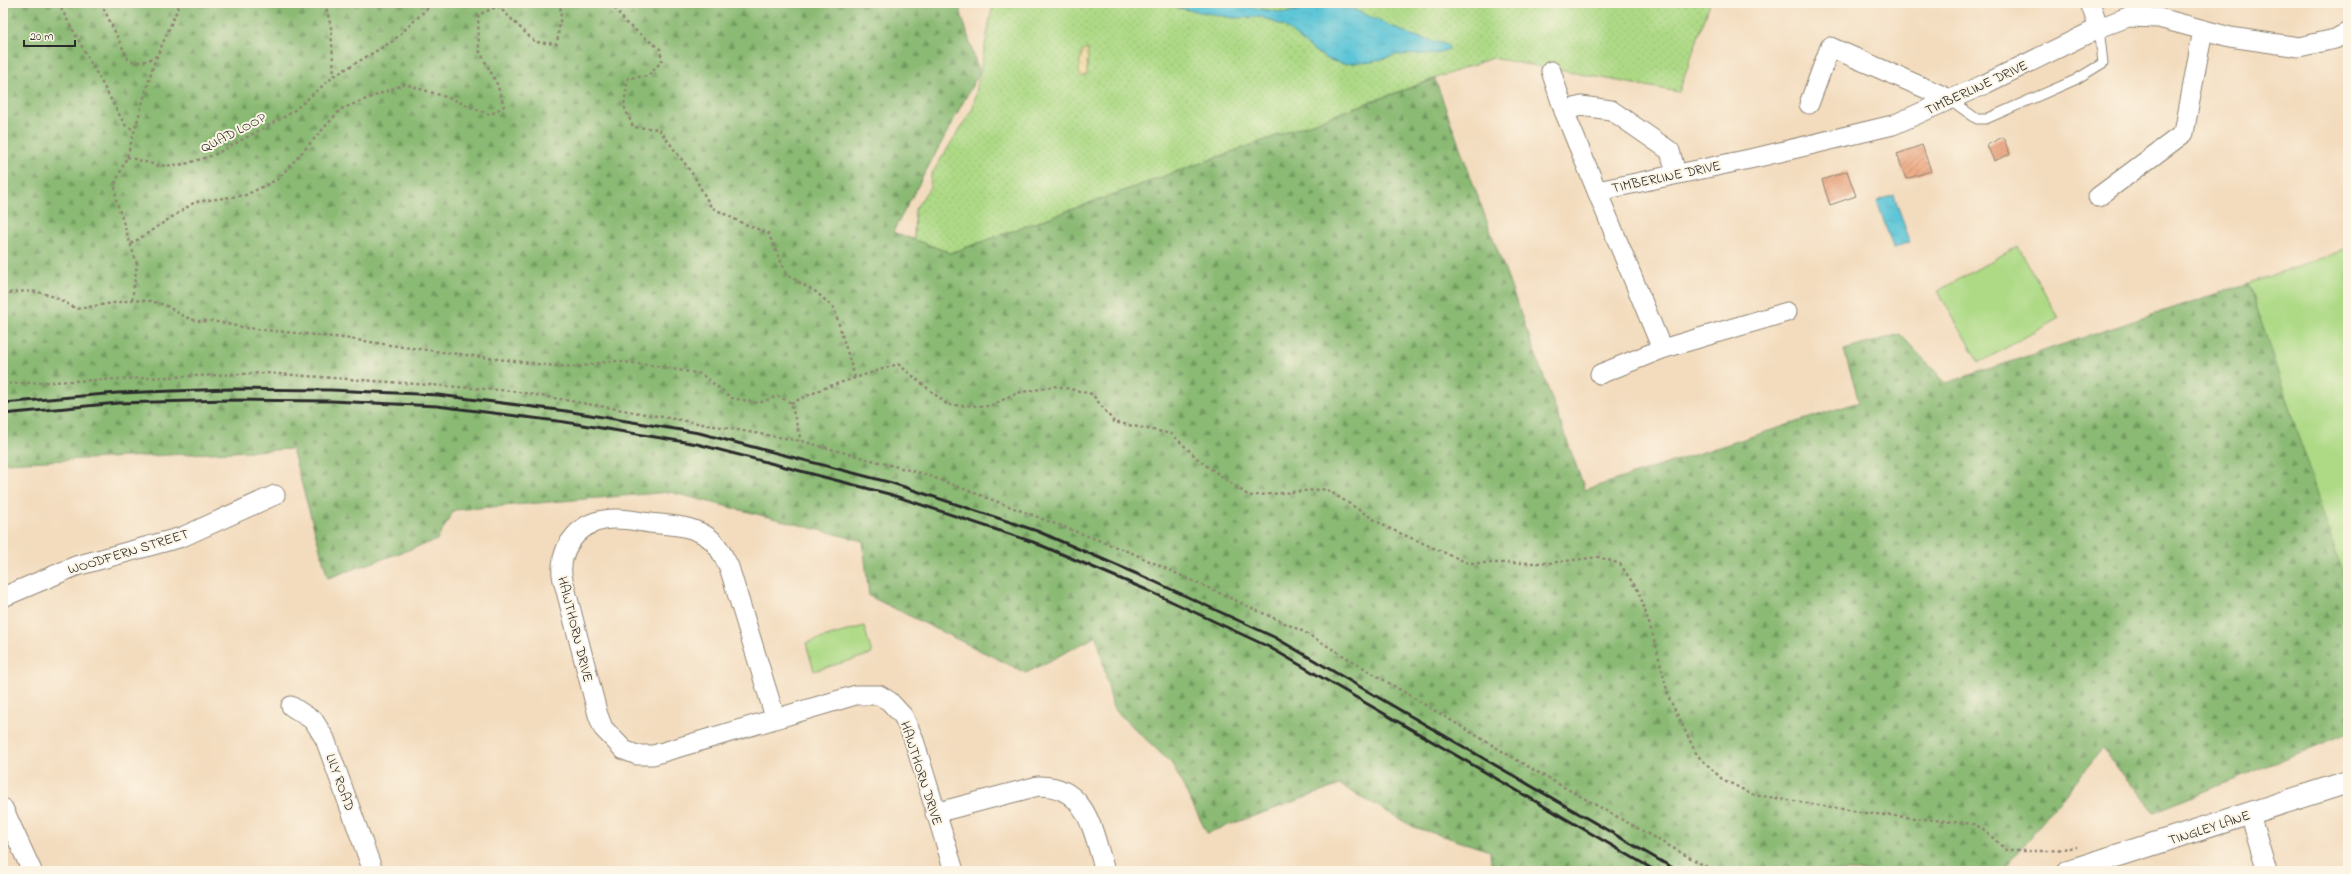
<svg xmlns="http://www.w3.org/2000/svg" width="2351" height="874" viewBox="0 0 2351 874" font-family="'Indie Flower',sans-serif">
  <style>
    .grass { fill: url(#grass-dots); stroke: #6c8258 }
    .forest { fill: url(#forest-firs); stroke: #5a724f }
    .sand { fill: url(#sand-dots); stroke: #8c8264 }
    .park { fill: #aeda86; stroke: #6c8258 }
    .water { fill: url(#water-ripples); stroke: #437881 }
    .building { fill: url(#building-hatch) }
    .lines { fill: none; stroke-linecap: round; stroke-linejoin: round }
    .service-casing { stroke: #8f8474; stroke-width: 11 }
    .minor-casing { stroke: #8f8474; stroke-width: 21 }
    .tertiary-casing { stroke: #8f8474; stroke-width: 24 }
    .path { stroke: #8f8474; stroke-width: 2.5; stroke-dasharray: 3 3; stroke-linecap: butt }
    .service { stroke: #fff; stroke-width: 9 }
    .minor { stroke: #fff; stroke-width: 19 }
    .tertiary { stroke: #fff; stroke-width: 22 }
    .rail { stroke: #2b2b2b; stroke-width: 3 }
    .labels { text-anchor: middle; stroke-width: 4; stroke-linejoin: round; paint-order: stroke }
    .street-label { font-size: 14px; fill: #2b2b2b; stroke: #fcf5e5 }
  </style>
  <defs>
    <pattern id="grass-dots" width="8" height="8" patternUnits="userSpaceOnUse"><rect width="8" height="8" fill="#aeda86"/><path d="M2 2h.1M6 6h.1" fill="none" stroke="#96bb74" stroke-width="1.8" stroke-linecap="round"/></pattern>
    <pattern id="forest-firs" width="22" height="20" patternUnits="userSpaceOnUse"><rect width="22" height="20" fill="#8aba73"/><path d="M5 1l3.5 6h-7zM16 11l3.5 6h-7z" fill="#71975f"/></pattern>
    <pattern id="sand-dots" width="8" height="8" patternUnits="userSpaceOnUse"><rect width="8" height="8" fill="#eeda9e"/><path d="M2 2h.1M6 6h.1" fill="none" stroke="#cb8" stroke-width="1.8" stroke-linecap="round"/></pattern>
    <pattern id="water-ripples" width="26" height="14" patternUnits="userSpaceOnUse"><rect width="26" height="14" fill="#5bc5d7"/><path d="M2 4q2-2 4 0t4 0M15 11q2-2 4 0t4 0" fill="none" stroke="#4fa9b9"/></pattern>
    <pattern id="building-hatch" width="6" height="6" patternUnits="userSpaceOnUse"><rect width="6" height="6" fill="#ea9e76"/><path d="M-1 1l2-2M0 6l6-6M5 7l2-2" fill="none" stroke="#be8161"/></pattern>
  </defs>
  <rect width="100%" height="100%" fill="#fcf5e5"/>
  <filter id="ink" filterUnits="userSpaceOnUse"><feTurbulence type="fractalNoise" baseFrequency=".025" numOctaves="2"/><feDisplacementMap in="SourceGraphic" scale="8" xChannelSelector="R" yChannelSelector="G"/><feConvolveMatrix kernelMatrix="1 2 1 2 8 2 1 2 1" color-interpolation-filters="sRGB"/></filter>
  <filter id="wash" filterUnits="userSpaceOnUse"><feTurbulence type="fractalNoise" baseFrequency=".012" numOctaves="4" result="noise"/><feDisplacementMap in="SourceGraphic" scale="16" xChannelSelector="R" yChannelSelector="G"/><feGaussianBlur stdDeviation="0.9" result="paint"/><feColorMatrix in="noise" values="0 0 0 0 0 0 0 0 0 0 0 0 0 0 0 0 0 1.4 0 .05"/><feComposite in="paint" operator="in"/></filter>
  <g filter="url(#wash)">
    <rect width="100%" height="100%" fill="#f3dcbe"/>
    <polygon class="grass" points="995,3 1710,3 1679,92 1492,58 951,253 914,240 915,209 930,187 931,175 973,108 992,9"/>
    <polygon class="forest" points="3,3 958,3 979,73 893,232 951,253 1435,79 1585,490 1859,402 1844,350 1900,334 1946,383 2249,283 2348,590 2348,733 2154,812 2102,749 2002,871 1492,871 1490,851 1414,827 1340,785 1207,833 1172,764 1113,708 1097,636 1026,673 869,596 863,541 670,492 454,510 437,540 328,578 292,449 3,463"/>
    <path class="sand" d="M1085,49H1088L1087,74L1082,77L1079,74C1080,66 1079,55 1085,49Z"/>
    <g class="park">
      <polygon points="2018,246 2059,318 1979,363 1938,291"/>
      <polygon points="2348,249 2348,590 2249,283"/>
      <polygon points="864,626 872,654 814,671 806,643"/>
    </g>
    <g class="water">
      <polygon points="1171,3 1228,3 1285,13 1328,3 1353,9 1411,35 1448,45 1449,49 1435,54 1396,55 1372,62 1342,64 1327,59 1314,51 1284,26 1261,17 1234,18 1178,8"/>
      <polygon points="1894,195 1910,242 1893,248 1877,201"/>
    </g>
    <g id="blocks">
      <g class="building">
        <polygon points="2003,137 2010,154 1994,161 1987,145"/>
        <polygon points="1922,145 1931,171 1906,179 1897,154"/>
        <polygon points="1847,171 1856,196 1830,205 1822,180"/>
      </g>
    </g>
  </g>
  <g filter="url(#ink)">
    <use href="#blocks" fill-opacity="0" stroke="#8f8474" stroke-width="1"/>
    <g class="lines">
      <g class="service-casing">
        <polyline id="service" points="1950,100 1977,119 1986,119 2075,80 2103,63 2099,28"/>
      </g>
      <g class="minor-casing">
        <g id="minor">
          <polyline points="2090,3 2099,28"/>
          <polyline points="1551,71 1564,111 1662,349"/>
          <polyline points="1809,104 1830,47 1950,99"/>
          <polyline points="1564,111 1581,106 1611,110 1670,151 1676,173"/>
          <polyline points="1598,191 1759,157 1893,125 1985,84 2099,28 2128,17 2159,18 2230,37 2299,47 2335,39 2348,32"/>
          <polyline points="2098,197 2184,133 2203,30"/>
          <polyline points="1600,374 1662,349 1787,312"/>
          <polyline points="3,597 76,566 182,537 275,495"/>
          <polyline points="291,706 314,721 325,739 373,871"/>
          <path d="M775,717L729,567C722,554 717,541 703,534C687,525 668,525 650,523C635,521 618,517 604,520C581,523 563,544 562,566C561,573 563,581 565,587L598,715L603,728L624,750L637,755H653L856,695H879L889,701L903,716L913,737L954,871"/>
          <polyline points="3,808 32,871"/>
          <path d="M935,813L1038,786C1088,785 1093,833 1105,871"/>
          <polyline points="2250,814 2267,871"/>
        </g>
      </g>
      <g class="tertiary-casing">
        <polyline id="tertiary" points="2069,871 2348,782"/>
      </g>
      <g class="path">
        <polyline points="58,3 125,125 134,130"/>
        <path d="M101,3L128,59C140,65 147,61 158,55"/>
        <polyline points="325,3 331,27 334,76"/>
        <polyline points="611,3 627,24 660,49 662,61 648,76 628,78 624,106 633,127 659,129 694,176 711,207 742,223 768,233 787,275 816,292 834,308 855,378"/>
        <polyline points="127,157 160,166 185,164 214,155 291,113 334,76 393,41 433,3"/>
        <polyline points="131,244 195,202 246,195 278,179 341,109 405,84 452,99 490,115 504,106 497,84 479,50 478,15 498,6 535,42 557,44 561,13 560,3"/>
        <path d="M3,294C36,288 48,292 76,309L132,300L150,301L165,305L185,317L197,321H212L246,328L344,338L403,347L545,365L576,367L614,361L650,365L701,374L732,398L759,403L778,396L791,403L801,441"/>
        <polyline points="132,300 137,264 116,200 115,184 127,157 153,66 180,3"/>
        <polyline points="3,384 265,373 513,391 801,441 927,475 1132,553 1304,632 1537,772 1714,871"/>
        <polyline points="791,403 827,387 898,364 948,405 990,406 1017,393 1057,386 1092,394 1114,422 1172,434 1200,461 1249,496 1326,489 1386,527 1468,563 1548,563 1599,557 1620,564 1639,592 1655,642 1669,698 1697,755 1722,779 1752,794 1866,813 1973,824 1982,828 2007,851 2048,851 2077,847"/>
      </g>
      <use href="#service" class="service"/>
      <use href="#minor" class="minor"/>
      <use href="#tertiary" class="tertiary"/>
      <g class="rail">
        <polyline points="3,403 117,393 229,389 331,390 438,395 566,411 699,433 892,483 1037,531 1151,580 1274,637 1678,871"/>
        <polyline points="3,414 118,403 229,400 331,401 437,406 565,422 697,444 889,494 1033,542 1147,590 1269,647 1656,871"/>
      </g>
    </g>
  </g>
  <g class="labels">
    <g class="street-label">
      <text transform="translate(1976 87) rotate(-25)" y="5">TIMBERLINE DRIVE</text>
      <text transform="translate(233 132) rotate(-27)" y="5">QUAD LOOP</text>
      <text transform="translate(1666 176) rotate(-12)" y="5">TIMBERLINE DRIVE</text>
      <text transform="translate(128 551) rotate(-17)" y="5">WOODFERN STREET</text>
      <text transform="translate(576 629) rotate(76)" y="5">HAWTHORN DRIVE</text>
      <text transform="translate(922 773) rotate(72)" y="5">HAWTHORN DRIVE</text>
      <text transform="translate(341 782) rotate(70)" y="5">LILY ROAD</text>
      <text transform="translate(2209 827) rotate(-18)" y="5">TINGLEY LANE</text>
    </g>
  </g>
  <rect width="2351" height="874" fill="none" stroke="#fcf5e5" stroke-width="16"/>
  <path d="M24 40v6h51v-6" fill="none" stroke="#2b2b2b" stroke-width="2"/>
  <text x="30" y="40" font-size="12" fill="#2b2b2b" stroke="#fcf5e5" stroke-width="3" paint-order="stroke">20 m</text>
</svg>
